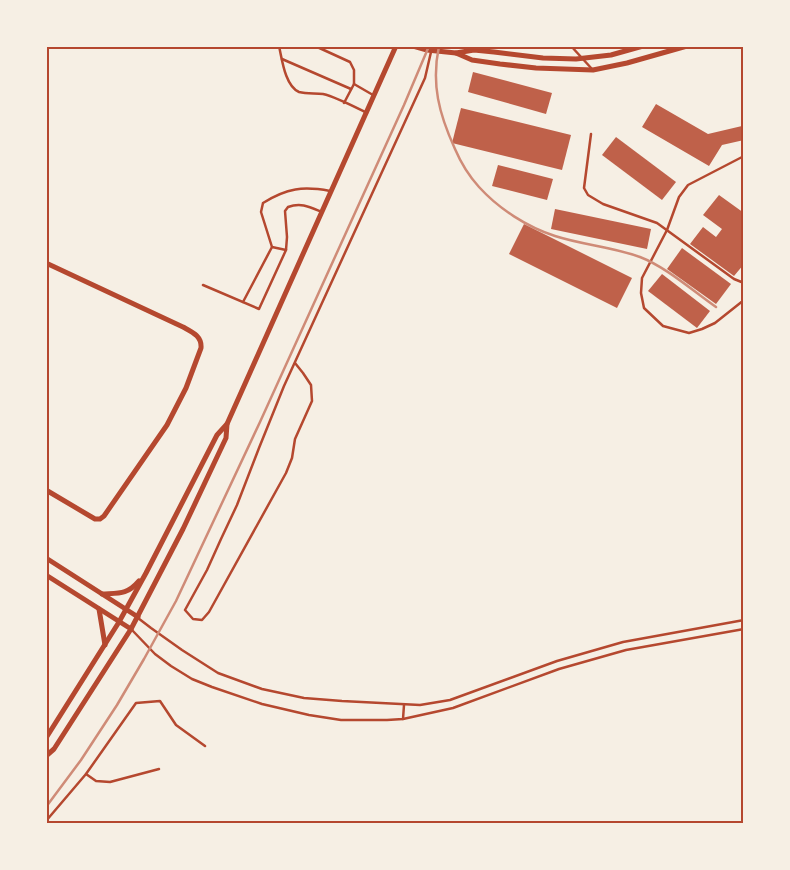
<svg xmlns="http://www.w3.org/2000/svg" width="790" height="870" viewBox="0 0 790 870" font-family="Quicksand,sans-serif">
  <style>
    .building { fill: #bf614a }
    .lines { fill: none; stroke-linecap: round; stroke-linejoin: round }
    .service { stroke: #b5482f; stroke-width: 2.5 }
    .minor { stroke: #b5482f; stroke-width: 5 }
    .rail { stroke: #cf8b77; stroke-width: 2.5 }
    .neatline { fill: none; stroke: #b5482f; stroke-width: 2 }
  </style>
  <rect width="100%" height="100%" fill="#f6efe4"/>
  <g class="building">
    <polygon points="473,72 552,93 546,114 468,92"/>
    <polygon points="656,104 708,134 742,126 744,140 722,145 709,166 642,127"/>
    <polygon points="461,108 571,135 562,170 452,143"/>
    <polygon points="616,137 676,182 662,200 602,155"/>
    <polygon points="498,165 553,179 547,200 492,186"/>
    <polygon points="719,195 744,213 744,264 734,276 690,244 703,227 716,237 722,229 703,215"/>
    <polygon points="555,209 651,229 647,249 551,229"/>
    <polygon points="524,224 632,278 617,308 509,254"/>
    <polygon points="682,248 731,284 716,304 667,269"/>
    <polygon points="662,274 710,311 697,328 648,291"/>
  </g>
  <g class="lines">
    <g class="service">
      <path d="M279,46C282,59 285,86 299,92C307,94 315,93 323,94C336,97 355,107 367,113"/>
      <polyline points="315,46 350,62 354,70 354,84 373,95"/>
      <polyline points="571,46 592,69"/>
      <polyline points="282,59 351,89"/>
      <polyline points="344,103 354,84"/>
      <polyline points="591,134 584,188 588,195 603,204 657,223 734,279 744,283"/>
      <polyline points="744,156 688,185 679,197 667,230 642,278 641,293 644,308 663,326 689,333 702,329 715,323 744,300"/>
      <path d="M322,212C310,207 301,202 288,207L285,211L287,237L286,250L272,247L261,212L263,203C287,188 303,186 330,191"/>
      <polyline points="203,285 259,309 286,250"/>
      <polyline points="243,302 272,247"/>
      <polyline points="295,363 303,373 311,385 312,401 295,439 292,458 286,473 209,612 202,620 193,619 185,610 207,570 221,539 237,505 259,448 284,386 425,78 431,52"/>
      <polyline points="138,618 151,628 182,650 218,673 262,689 304,698 342,701 420,705 450,700 557,661 623,642 744,620"/>
      <polyline points="132,630 155,654 171,666 192,679 212,687 262,704 309,715 341,720 387,720 403,719 453,708 559,669 626,650 744,629"/>
      <polyline points="403,719 404,705"/>
      <polyline points="86,774 96,781 110,782 159,769"/>
      <polyline points="46,821 86,774 136,703 160,701 176,725 205,746"/>
    </g>
    <g class="minor">
      <polyline points="413,46 427,50 456,53 474,50 494,52 543,58 576,59 611,55 643,46"/>
      <polyline points="456,53 472,60 500,64 536,68 593,70 627,63 687,46"/>
      <path d="M46,263L183,327C192,332 202,336 201,348L186,388L167,425L104,516L100,519H95L46,490"/>
      <polyline points="46,558 138,617"/>
      <polyline points="46,575 131,629"/>
      <path d="M102,594C119,593 127,595 139,581"/>
      <polyline points="99,609 105,645"/>
      <polyline points="46,738 119,622 146,573 217,435 227,424 396,46"/>
      <polyline points="46,756 54,749 131,629 183,529 226,438 227,424"/>
    </g>
    <g class="rail">
      <path d="M439,46C431,84 439,114 455,149C461,163 469,176 479,187C499,209 527,227 555,236C583,245 613,247 640,257C666,267 693,291 716,307"/>
      <polyline points="46,807 81,760 117,705 144,659 176,601 260,422 404,105 429,46"/>
    </g>
  </g>
  <rect width="790" height="870" fill="none" stroke="#f6efe4" stroke-width="95"/>
  <rect x="48" y="48" width="694" height="774" class="neatline"/>
</svg>
